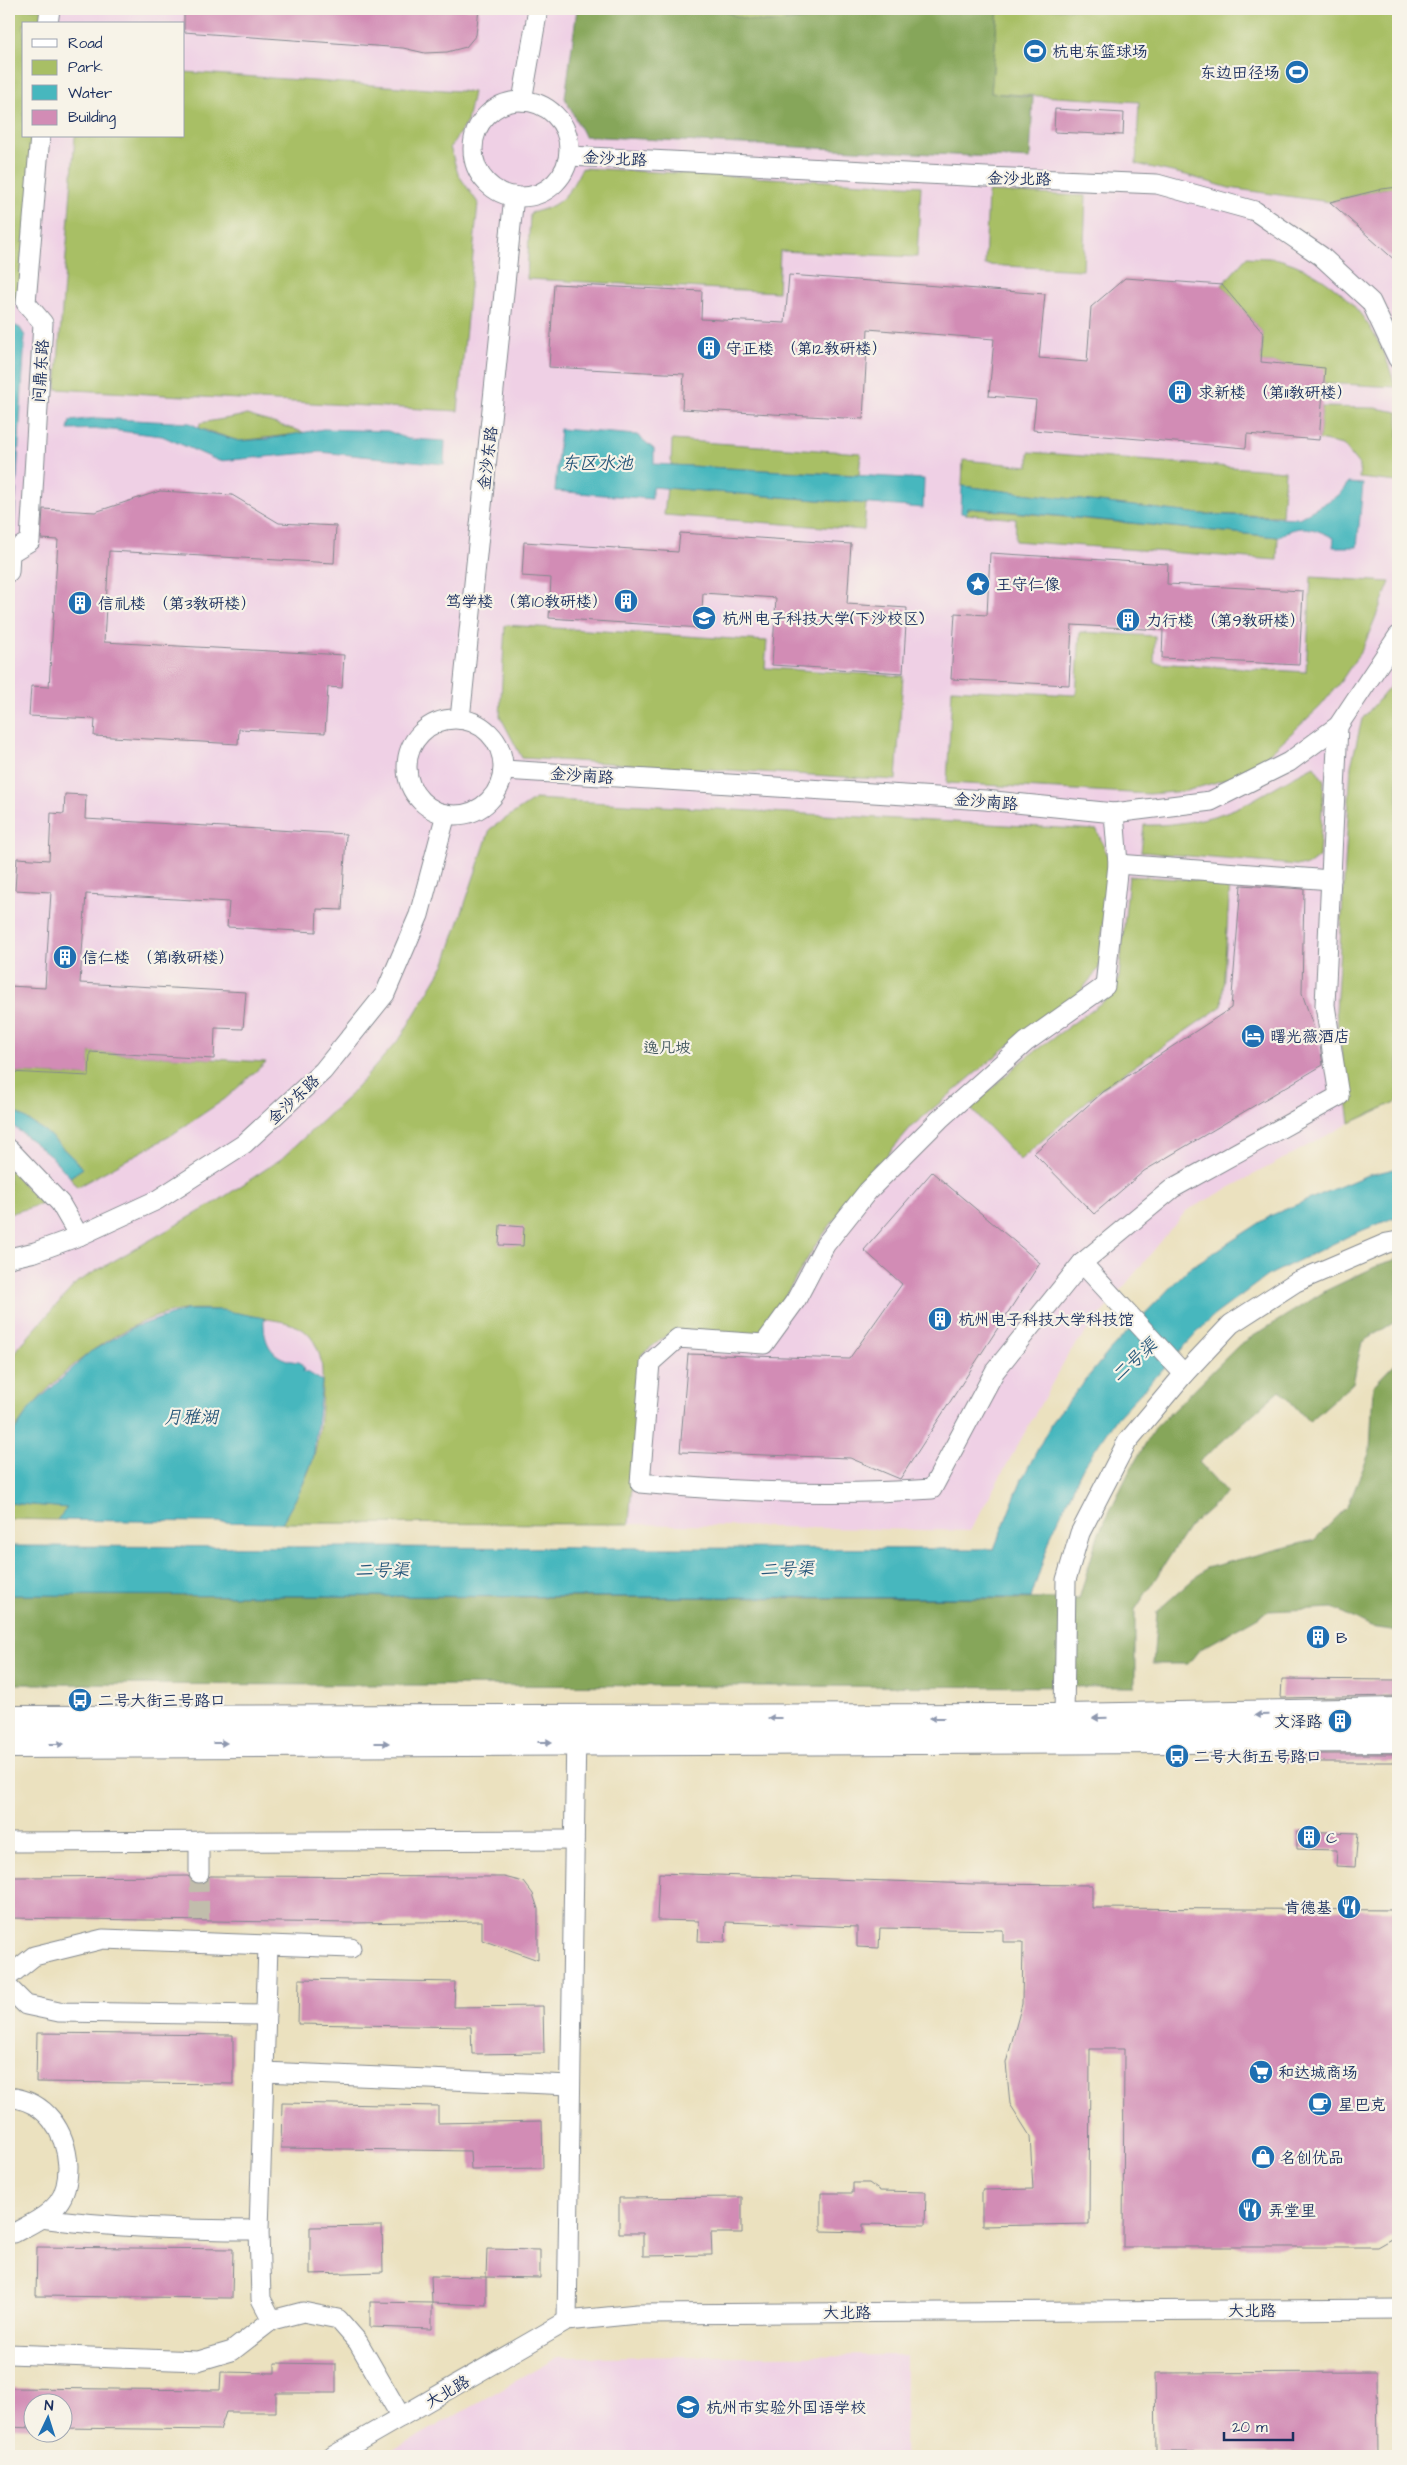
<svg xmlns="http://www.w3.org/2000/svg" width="1407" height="2465" viewBox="0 0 1407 2465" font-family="'Architects Daughter','LXGW WenKai TC',sans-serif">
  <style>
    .built { fill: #efd0e5; fill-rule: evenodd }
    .green { fill: #a8bf65; stroke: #627762 }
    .forest { fill: #86a65a; stroke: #506a5c }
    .water { fill: #47b7be; stroke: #31738e }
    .building { fill: #d28cb5 }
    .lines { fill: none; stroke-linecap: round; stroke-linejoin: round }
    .street-tunnel { stroke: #c1bdac; stroke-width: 19; stroke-dasharray: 19 9; stroke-linecap: butt }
    .street-casing { stroke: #83888e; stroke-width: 21 }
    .primary-casing { stroke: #83888e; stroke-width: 30 }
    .street { stroke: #fff; stroke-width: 19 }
    .primary { stroke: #fff; stroke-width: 28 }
    .oneway { fill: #8d97ae }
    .labels { text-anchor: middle; stroke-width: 4.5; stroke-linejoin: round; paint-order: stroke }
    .poi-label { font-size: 16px; fill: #1b2f5e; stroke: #f7f3e8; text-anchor: start }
    .street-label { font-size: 16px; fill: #1b2f5e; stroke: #f7f3e8 }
    .park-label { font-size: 16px; fill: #455a60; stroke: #f7f3e8 }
    .water-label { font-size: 18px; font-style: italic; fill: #28587b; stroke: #f7f3e8 }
  </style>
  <rect width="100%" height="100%" fill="#f7f3e8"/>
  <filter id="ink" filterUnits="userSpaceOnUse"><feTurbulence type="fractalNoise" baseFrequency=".02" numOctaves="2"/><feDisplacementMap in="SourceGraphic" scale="10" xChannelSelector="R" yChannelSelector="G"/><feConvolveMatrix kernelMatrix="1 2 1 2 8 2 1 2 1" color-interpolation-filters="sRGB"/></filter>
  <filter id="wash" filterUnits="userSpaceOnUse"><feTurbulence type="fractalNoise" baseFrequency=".0096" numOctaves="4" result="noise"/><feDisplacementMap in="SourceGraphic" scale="20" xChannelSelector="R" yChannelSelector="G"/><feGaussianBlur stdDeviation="1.12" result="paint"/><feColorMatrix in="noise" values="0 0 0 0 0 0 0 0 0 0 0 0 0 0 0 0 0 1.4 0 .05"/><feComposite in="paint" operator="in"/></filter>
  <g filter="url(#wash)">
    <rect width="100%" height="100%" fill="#ebe1bf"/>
    <g class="built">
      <path d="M9,9H1398V1101L1350,1123L1186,1211L1069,1353L970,1531L629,1524L9,1519ZM24,24H184V136H24Z"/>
      <polygon points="906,2355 905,2456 383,2456 558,2357"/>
    </g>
    <g class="green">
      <polygon points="9,9 50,9 49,24 24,24 24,136 40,136 26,303 9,302"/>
      <path d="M721,9H846L841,12C801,20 758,31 721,9Z"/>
      <polygon points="998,9 1398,9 1398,187 1382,189 1330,202 1229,188 1186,175 1136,164 1139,102 991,93"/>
      <polygon points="184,72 473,92 467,122 450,147 458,174 478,203 458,411 56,389 75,136 184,136"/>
      <path d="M582,168L921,186L917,257L780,251L778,292L527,279L530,213C562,206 567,196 582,168Z"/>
      <polygon points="988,192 1086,196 1083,270 985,265"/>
      <path d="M1247,257C1258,258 1272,257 1282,260C1342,278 1381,328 1395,387L1324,383L1321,368L1261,362L1263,333L1222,285Z"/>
      <polygon points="1322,407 1375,408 1398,412 1398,482 1359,478 1360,466 1343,445 1319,440"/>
      <polygon points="247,415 306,433 239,441 199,428 200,423"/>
      <polygon points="672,440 861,453 859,475 671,465"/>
      <polygon points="1029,452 1285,471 1282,516 1201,514 962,486 963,460 1029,466"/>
      <polygon points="667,488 866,504 864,530 664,515"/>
      <polygon points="967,508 1278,537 1277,560 1015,541 1016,519 966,514"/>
      <polygon points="1311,577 1390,582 1363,648 1341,681 1320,707 1261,761 1224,780 1186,791 1149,794 947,783 952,689 1076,695 1080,632 1155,636 1154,663 1306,672"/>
      <polygon points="505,625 767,641 765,668 903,676 896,780 522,758 500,716"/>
      <polygon points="1398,670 1398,1101 1350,1123 1336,1011 1351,766 1362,719 1389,688"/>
      <path d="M1314,766L1324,781L1319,857L1307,866L1141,852L1144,825C1178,826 1219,818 1249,802C1271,790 1291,777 1314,766Z"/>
      <path d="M535,799L1097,830L1109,859L1099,968L1074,1000L1027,1030L911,1127L854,1194L817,1243L766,1328L747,1337L670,1333L642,1354L629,1524L282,1523C293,1503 305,1484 312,1462C319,1443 323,1393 322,1372C322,1359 317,1343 308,1334C297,1322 277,1321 262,1318C237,1313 211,1307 184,1310C117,1320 43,1382 9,1439V1365L19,1347L77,1282L218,1201L281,1159L351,1094L401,1037L445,963L490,829Z"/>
      <polygon points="1129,876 1230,882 1222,1006 1101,1089 1020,1160 970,1108 1024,1059 1112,995 1119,977"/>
      <polygon points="90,1052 266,1062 225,1099 170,1136 77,1187 70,1177 83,1168 46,1132 9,1108 9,1072 88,1076"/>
      <polygon points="9,1169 42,1204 9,1214"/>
      <polygon points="9,1503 68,1508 57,1520 9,1519"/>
    </g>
    <g class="forest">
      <path d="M577,9H721C758,31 801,20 841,12L846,9H998L991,93L1033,97L1030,159L584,136L565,98Z"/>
      <polygon points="1398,1259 1398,1320 1362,1342 1353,1383 1309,1422 1280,1390 1199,1462 1227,1493 1189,1527 1135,1610 1135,1687 9,1684 9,1595 1079,1599 1098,1535 1129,1472 1154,1429 1239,1345 1327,1290 1381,1264"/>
      <polygon points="1398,1360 1398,1631 1371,1627 1333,1608 1269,1611 1199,1650 1188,1664 1153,1664 1157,1611 1206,1568 1314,1540 1348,1506 1370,1451 1373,1386"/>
    </g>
    <g class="water">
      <polygon points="9,323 20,328 25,336 14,528 9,533"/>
      <polygon points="97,418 190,423 207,432 239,441 268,439 323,429 388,431 408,439 445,441 444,464 320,452 219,461 162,436 103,429 68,430 70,421"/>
      <polygon points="560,429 637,435 654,449 654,464 924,479 923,508 652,487 652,499 555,491"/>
      <path d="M1348,483L1363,484L1357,547H1333L1334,538C1312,527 1299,523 1278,537L1006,511L967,508L966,514L961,513L962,486L1201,514L1299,518L1339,495Z"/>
      <polygon points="9,1108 46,1132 83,1168 70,1177 50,1155 9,1123"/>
      <polygon points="1398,1168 1398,1216 1351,1235 1267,1276 1212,1317 1115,1420 1082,1469 1052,1533 1031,1598 9,1595 9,1546 994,1549 1021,1481 1053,1420 1110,1350 1188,1269 1272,1215 1365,1176"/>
      <path d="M186,1310H222L264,1318C263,1344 272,1360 299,1362L304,1368L303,1372L309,1373L322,1381L313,1460L299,1493L282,1523L57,1520L67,1508L9,1503V1439L31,1407L90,1352L134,1327Z"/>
    </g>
    <g id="blocks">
      <g class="building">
        <polygon points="184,9 479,9 476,35 466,47 447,52 425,53 403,48 184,32"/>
        <polygon points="1055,109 1124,113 1123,135 1054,132"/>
        <polygon points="1398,187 1398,263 1330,202 1382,189"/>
        <polygon points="789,275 1045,294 1039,358 1087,362 1091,307 1125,278 1222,285 1263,333 1261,362 1325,368 1319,440 1247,434 1246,448 1033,430 1036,400 989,396 994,339 868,329 863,419 682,409 684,374 549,367 554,284 702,291 701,319 785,323"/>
        <polygon points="160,491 232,495 279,523 336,526 334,563 109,551 104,642 344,655 342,688 328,687 325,733 239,729 238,744 94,736 95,719 29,716 31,686 49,687 58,540 41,539 43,509 95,512"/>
        <polygon points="680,533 851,544 847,604 907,608 903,673 772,665 776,598 703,593 701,628 549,618 551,578 522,576 524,542 678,552"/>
        <polygon points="990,553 1168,564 1167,584 1303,591 1299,665 1162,658 1163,630 1072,625 1069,685 951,679 955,613 987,615"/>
        <polygon points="65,794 86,795 85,819 346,834 342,910 317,909 316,932 227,927 229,902 86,894 80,983 246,992 243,1029 215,1028 214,1059 90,1052 89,1076 9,1072 9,986 45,988 51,892 15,890 17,858 49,860 51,813 64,814"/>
        <polygon points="1241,885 1304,889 1302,993 1320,1046 1323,1065 1144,1171 1094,1214 1034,1153 1103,1092 1231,1008"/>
        <polygon points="932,1172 1040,1263 900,1479 850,1458 680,1452 688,1354 849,1359 902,1284 864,1250"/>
        <polygon points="500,1225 524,1227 523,1246 499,1245"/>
        <polygon points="1282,1679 1398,1680 1398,1696 1281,1698"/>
        <rect x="1280" y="1754" width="118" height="8"/>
        <polygon points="1297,1831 1358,1833 1355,1867 1336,1866 1337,1850 1297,1849"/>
        <polygon points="659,1873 975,1884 1092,1885 1092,1908 1398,1910 1398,2235 1377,2247 1123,2247 1124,2049 1090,2049 1089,2224 982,2226 982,2190 1033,2189 1030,2136 1010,2104 1006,2063 1022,2004 1023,1942 1003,1942 1003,1930 880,1928 879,1948 857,1947 857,1927 726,1922 725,1942 698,1941 699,1921 657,1920"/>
        <polygon points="188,1876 193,1882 199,1884 205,1882 210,1876 504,1877 524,1882 533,1894 538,1909 538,1960 482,1940 482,1921 350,1923 9,1918 9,1877"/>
        <polygon points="299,1979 455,1982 454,2007 543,2006 544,2053 472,2054 471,2027 298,2024"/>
        <polygon points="37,2033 233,2035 233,2084 36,2082"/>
        <polygon points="282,2103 438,2106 438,2123 542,2121 543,2168 471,2169 470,2151 281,2148"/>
        <polygon points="853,2183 869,2183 880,2191 926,2192 925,2225 863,2224 863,2232 821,2231 821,2193 853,2193"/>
        <polygon points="742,2197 742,2233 711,2233 712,2255 643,2256 643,2233 619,2233 619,2198"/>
        <polygon points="382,2226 383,2272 310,2274 310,2227"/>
        <polygon points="37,2247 233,2249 232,2298 36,2296"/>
        <polygon points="487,2249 540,2250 540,2278 486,2277"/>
        <polygon points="431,2276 486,2277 486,2305 432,2303"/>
        <polygon points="370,2302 432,2303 432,2329 370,2327"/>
        <polygon points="275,2363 336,2364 336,2393 276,2393 276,2412 226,2412 220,2430 62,2428 62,2402 32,2402 32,2428 9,2427 9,2388 220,2390 221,2372 275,2373"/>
        <polygon points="1377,2372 1378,2456 1292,2456 1292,2452 1156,2452 1155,2373"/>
      </g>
    </g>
  </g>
  <g filter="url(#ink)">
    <use href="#blocks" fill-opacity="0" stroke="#83888e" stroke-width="1"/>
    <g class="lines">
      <polyline class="street-tunnel" points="199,1873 200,1925"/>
      <g class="street-casing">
        <g id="street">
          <polyline points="48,24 50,9"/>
          <circle cx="521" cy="149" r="48"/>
          <polyline points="522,101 538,9"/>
          <polyline points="570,156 986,177 1157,184 1255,211 1321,256 1371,302 1398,359"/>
          <polyline points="9,572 10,553 30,541 43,323 26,303 40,136"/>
          <circle cx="455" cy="767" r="48"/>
          <polyline points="460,719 514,196"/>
          <polyline points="504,770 985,800 1114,813 1211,801 1289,762 1338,726 1398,636"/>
          <path d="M1114,813L1118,864L1105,986L1026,1042L940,1119L868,1191L825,1245L796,1300L764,1344L678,1338L650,1363L640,1483C737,1492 835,1496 932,1489L995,1371L1082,1263L1173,1188L1339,1096L1325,1005L1338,726"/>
          <polyline points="1118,864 1331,880"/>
          <polyline points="9,1149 60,1203 79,1236"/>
          <polyline points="9,1258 35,1252 79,1236 157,1200 244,1144 323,1071 385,994 419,915 446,814"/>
          <polyline points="1082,1263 1184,1374"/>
          <polyline points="1064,1718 1066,1580 1080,1533 1127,1442 1184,1374 1231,1324 1296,1282 1387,1243 1398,1241"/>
          <polyline points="199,1841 199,1873"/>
          <polyline points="9,1842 574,1840"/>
          <polyline points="268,1946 259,2230 261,2299 272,2320"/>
          <polyline points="9,1976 34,1956 103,1939 351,1948"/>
          <polyline points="9,1988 26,2005 59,2012 266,2015"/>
          <polyline points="264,2072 570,2085"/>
          <path d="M9,2097C46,2101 66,2131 68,2166C68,2178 66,2193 58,2203C47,2217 29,2225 14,2233H9"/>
          <path d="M41,2218C114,2228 186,2230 259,2230"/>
          <polyline points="567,2321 576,1730"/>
          <polyline points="9,2354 198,2361 232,2351 272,2320 303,2312 338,2319 358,2342 401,2417"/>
          <polyline points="333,2456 567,2321 637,2314 1398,2309"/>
        </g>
      </g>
      <g class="primary-casing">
        <g id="primary">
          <polyline points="9,1720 1064,1718 1398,1712"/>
          <polyline points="9,1744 1398,1738"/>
        </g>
      </g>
      <use href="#street" class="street"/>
      <use href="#primary" class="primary"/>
    </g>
    <defs><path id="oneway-solid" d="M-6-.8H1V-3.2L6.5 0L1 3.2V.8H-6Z" transform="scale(1.25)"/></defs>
    <g class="oneway">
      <use href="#oneway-solid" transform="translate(1262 1715) rotate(179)"/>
      <use href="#oneway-solid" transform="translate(775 1718) rotate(-180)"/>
      <use href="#oneway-solid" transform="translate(937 1718) rotate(-180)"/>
      <use href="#oneway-solid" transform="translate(1100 1718) rotate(179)"/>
      <use href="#oneway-solid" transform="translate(545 1742)"/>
      <use href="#oneway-solid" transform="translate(220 1743)"/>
      <use href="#oneway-solid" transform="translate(382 1743)"/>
      <use href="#oneway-solid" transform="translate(57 1744)"/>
    </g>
  </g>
  <defs>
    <g id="stadium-disc" transform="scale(1.25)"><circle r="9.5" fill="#1f6fb2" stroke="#f7f3e8"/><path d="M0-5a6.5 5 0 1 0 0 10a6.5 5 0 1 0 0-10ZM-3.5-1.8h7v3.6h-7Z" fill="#fff"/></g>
    <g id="building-disc" transform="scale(1.25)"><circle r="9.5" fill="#1f6fb2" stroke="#f7f3e8"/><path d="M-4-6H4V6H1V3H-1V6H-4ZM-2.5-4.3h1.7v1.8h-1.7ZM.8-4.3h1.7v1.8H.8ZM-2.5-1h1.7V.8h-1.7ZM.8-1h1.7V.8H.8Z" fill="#fff"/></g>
    <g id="sight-disc" transform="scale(1.25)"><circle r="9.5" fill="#1f6fb2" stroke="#f7f3e8"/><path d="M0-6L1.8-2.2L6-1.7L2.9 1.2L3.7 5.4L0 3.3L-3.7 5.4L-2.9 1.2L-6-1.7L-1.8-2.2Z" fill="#fff"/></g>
    <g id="university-disc" transform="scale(1.25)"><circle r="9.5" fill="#1f6fb2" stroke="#f7f3e8"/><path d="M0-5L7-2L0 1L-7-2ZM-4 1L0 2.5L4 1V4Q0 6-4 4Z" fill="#fff"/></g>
    <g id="hotel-disc" transform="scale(1.25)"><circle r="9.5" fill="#1f6fb2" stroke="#f7f3e8"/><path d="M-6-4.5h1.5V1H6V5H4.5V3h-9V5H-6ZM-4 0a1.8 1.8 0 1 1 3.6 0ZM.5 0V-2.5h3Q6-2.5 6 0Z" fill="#fff"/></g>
    <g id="bus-disc" transform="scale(1.25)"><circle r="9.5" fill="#1f6fb2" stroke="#f7f3e8"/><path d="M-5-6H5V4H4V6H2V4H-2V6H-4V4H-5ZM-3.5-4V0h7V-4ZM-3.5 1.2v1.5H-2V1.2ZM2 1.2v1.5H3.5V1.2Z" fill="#fff"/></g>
    <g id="restaurant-disc" transform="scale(1.25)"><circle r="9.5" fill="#1f6fb2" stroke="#f7f3e8"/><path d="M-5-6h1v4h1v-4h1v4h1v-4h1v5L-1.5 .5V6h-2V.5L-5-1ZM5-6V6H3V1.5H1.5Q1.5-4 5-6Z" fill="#fff"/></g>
    <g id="supermarket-disc" transform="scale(1.25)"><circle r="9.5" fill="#1f6fb2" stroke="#f7f3e8"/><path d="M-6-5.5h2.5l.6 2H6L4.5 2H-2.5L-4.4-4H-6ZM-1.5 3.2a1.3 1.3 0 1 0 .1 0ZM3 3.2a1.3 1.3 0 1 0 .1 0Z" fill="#fff"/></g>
    <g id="cafe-disc" transform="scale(1.25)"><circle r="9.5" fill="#1f6fb2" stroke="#f7f3e8"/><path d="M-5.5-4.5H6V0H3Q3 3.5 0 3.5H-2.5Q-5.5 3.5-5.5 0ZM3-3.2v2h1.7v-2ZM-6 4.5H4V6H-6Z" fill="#fff"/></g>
    <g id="shop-disc" transform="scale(1.25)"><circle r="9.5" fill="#1f6fb2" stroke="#f7f3e8"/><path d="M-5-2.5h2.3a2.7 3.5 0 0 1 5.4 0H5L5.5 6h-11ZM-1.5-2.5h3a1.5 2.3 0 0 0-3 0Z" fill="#fff"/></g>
    <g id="school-disc" transform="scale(1.25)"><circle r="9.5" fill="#1f6fb2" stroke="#f7f3e8"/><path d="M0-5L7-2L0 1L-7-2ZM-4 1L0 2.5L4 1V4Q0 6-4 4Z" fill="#fff"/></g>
  </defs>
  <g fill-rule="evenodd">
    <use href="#stadium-disc" x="1035" y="51"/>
    <use href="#stadium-disc" x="1297" y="72"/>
    <use href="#building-disc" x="709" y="348"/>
    <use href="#building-disc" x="1180" y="392"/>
    <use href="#sight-disc" x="978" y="584"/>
    <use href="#building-disc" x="626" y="601"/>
    <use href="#building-disc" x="80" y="603"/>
    <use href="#university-disc" x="704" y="618"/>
    <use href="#building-disc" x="1128" y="620"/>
    <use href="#building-disc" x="65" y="957"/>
    <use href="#hotel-disc" x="1253" y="1036"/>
    <use href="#building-disc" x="940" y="1319"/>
    <use href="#building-disc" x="1318" y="1637"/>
    <use href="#bus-disc" x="80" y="1700"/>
    <use href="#building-disc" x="1340" y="1721"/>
    <use href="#bus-disc" x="1177" y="1756"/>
    <use href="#building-disc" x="1309" y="1837"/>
    <use href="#restaurant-disc" x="1349" y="1907"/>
    <use href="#supermarket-disc" x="1261" y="2072"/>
    <use href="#cafe-disc" x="1320" y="2104"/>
    <use href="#shop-disc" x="1263" y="2157"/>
    <use href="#restaurant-disc" x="1250" y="2210"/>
    <use href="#school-disc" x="688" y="2407"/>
  </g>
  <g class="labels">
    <g class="poi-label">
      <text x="1052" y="57">杭电东篮球场</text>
      <text x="1280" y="78" text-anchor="end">东边田径场</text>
      <text x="726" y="354">守正楼 （第12教研楼）</text>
      <text x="1198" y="398">求新楼 （第11教研楼）</text>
      <text x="996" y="590">王守仁像</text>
      <text x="608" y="607" text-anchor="end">笃学楼 （第10教研楼）</text>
      <text x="98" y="609">信礼楼 （第3教研楼）</text>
      <text x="722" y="624">杭州电子科技大学(下沙校区)</text>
      <text x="1146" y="626">力行楼 （第9教研楼）</text>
      <text x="82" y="963">信仁楼 （第1教研楼）</text>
      <text x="1270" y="1042">曙光薇酒店</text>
      <text x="958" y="1325">杭州电子科技大学科技馆</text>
      <text x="1336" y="1643">B</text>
      <text x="98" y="1706">二号大街三号路口</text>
      <text x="1322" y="1727" text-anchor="end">文泽路</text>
      <text x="1194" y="1762">二号大街五号路口</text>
      <text x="1326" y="1843">C</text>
      <text x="1332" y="1913" text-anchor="end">肯德基</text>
      <text x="1278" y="2078">和达城商场</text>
      <text x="1338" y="2110">星巴克</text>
      <text x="1280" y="2163">名创优品</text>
      <text x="1268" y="2216">弄堂里</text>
      <text x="706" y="2413">杭州市实验外国语学校</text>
    </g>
    <g class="street-label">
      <text transform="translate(615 158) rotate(3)" y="6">金沙北路</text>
      <text transform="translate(1019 178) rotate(1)" y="6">金沙北路</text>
      <text transform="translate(40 371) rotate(-86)" y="6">问鼎东路</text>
      <text transform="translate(487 458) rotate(-83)" y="6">金沙东路</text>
      <text transform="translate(582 775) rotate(4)" y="6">金沙南路</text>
      <text transform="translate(986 801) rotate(5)" y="6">金沙南路</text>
      <text transform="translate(293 1099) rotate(-43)" y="6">金沙东路</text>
      <text x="1252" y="2316">大北路</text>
      <text x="847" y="2318">大北路</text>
      <text transform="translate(447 2391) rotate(-30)" y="6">大北路</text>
    </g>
    <g class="park-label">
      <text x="667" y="1053">逸凡坡</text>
    </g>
    <g class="water-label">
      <text x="597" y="469">东区水池</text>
      <text transform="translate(1134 1360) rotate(-42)" y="6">二号渠</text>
      <text x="191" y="1423">月雅湖</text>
      <text transform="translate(787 1569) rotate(-1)" y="6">二号渠</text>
      <text x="382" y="1576">二号渠</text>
    </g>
  </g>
  <rect width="1407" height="2465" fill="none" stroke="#f7f3e8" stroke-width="30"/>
  <rect x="22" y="22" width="162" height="115" fill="#f7f3e8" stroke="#9fa5b1"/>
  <rect x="32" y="39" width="25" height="8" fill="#ffffff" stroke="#9fa5b1"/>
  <text x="68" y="48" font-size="15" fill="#1b2f5e">Road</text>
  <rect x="32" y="60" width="25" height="15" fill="#a8bf65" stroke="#9fa5b1"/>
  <text x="68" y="72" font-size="15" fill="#1b2f5e">Park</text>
  <rect x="32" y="85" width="25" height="15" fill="#47b7be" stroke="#9fa5b1"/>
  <text x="68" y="98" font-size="15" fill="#1b2f5e">Water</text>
  <rect x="32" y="110" width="25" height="15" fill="#d28cb5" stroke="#9fa5b1"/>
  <text x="68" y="122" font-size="15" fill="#1b2f5e">Building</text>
  <g transform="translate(48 2418) rotate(4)"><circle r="24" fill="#f7f3e8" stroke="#9fa5b1"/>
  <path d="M0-4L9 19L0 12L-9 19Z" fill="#1f6fb2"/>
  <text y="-8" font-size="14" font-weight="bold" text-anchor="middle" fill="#1b2f5e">N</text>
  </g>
  <path d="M1224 2432v8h69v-8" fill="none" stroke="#1b2f5e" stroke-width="2.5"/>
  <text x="1232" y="2432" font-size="15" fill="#1b2f5e" stroke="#f7f3e8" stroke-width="4" paint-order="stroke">20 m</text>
</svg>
